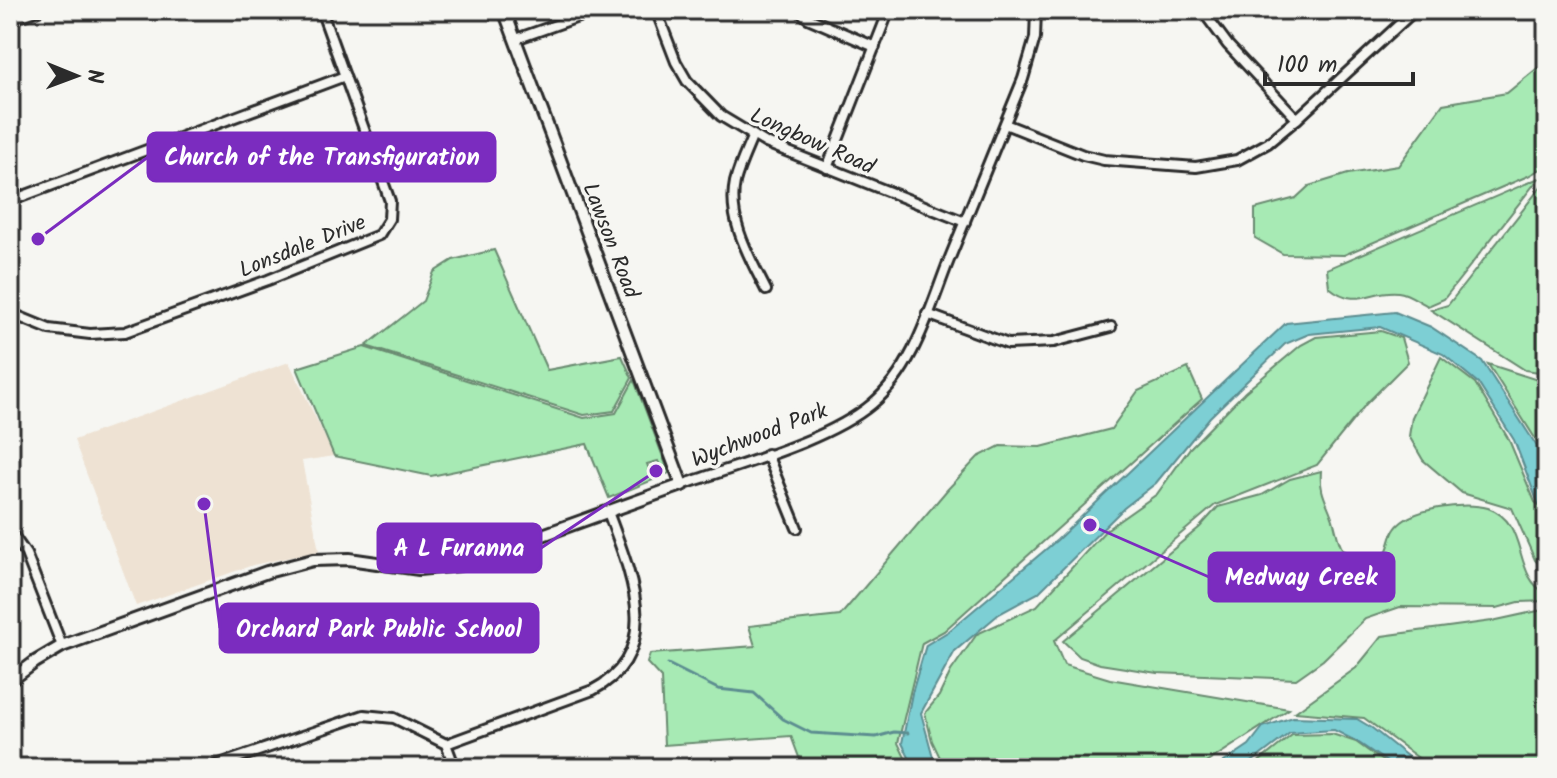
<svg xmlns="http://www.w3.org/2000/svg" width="1557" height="778" viewBox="0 0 1557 778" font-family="Kalam,sans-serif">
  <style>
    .built { fill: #eee2d3 }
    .green { fill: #a7eab4; stroke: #698a70; stroke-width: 2 }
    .water { fill: #7dcfd4; stroke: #5c8d90; stroke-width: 2 }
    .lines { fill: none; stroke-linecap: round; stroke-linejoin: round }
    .stream { stroke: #5c8d90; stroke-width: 3 }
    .minor-casing { stroke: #2b2b2b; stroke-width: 14 }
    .tertiary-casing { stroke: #2b2b2b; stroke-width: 16 }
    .minor { stroke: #f6f6f2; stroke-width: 8 }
    .tertiary { stroke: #f6f6f2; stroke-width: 10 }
    .labels { text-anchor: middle; stroke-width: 7; stroke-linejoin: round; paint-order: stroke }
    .street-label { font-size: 22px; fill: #2b2b2b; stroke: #f6f6f2 }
    .leader { fill: none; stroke: #7b2cbf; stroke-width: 3 }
    .callout-dot { fill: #7b2cbf; stroke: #f6f6f2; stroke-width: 3 }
    .callout { fill: #7b2cbf; stroke: #7b2cbf; stroke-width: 3 }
    .callout-label { font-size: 24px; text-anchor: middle; font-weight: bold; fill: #fff }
  </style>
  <rect width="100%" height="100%" fill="#f6f6f2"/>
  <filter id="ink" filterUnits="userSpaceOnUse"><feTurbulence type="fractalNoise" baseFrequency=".0125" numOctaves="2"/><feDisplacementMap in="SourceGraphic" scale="16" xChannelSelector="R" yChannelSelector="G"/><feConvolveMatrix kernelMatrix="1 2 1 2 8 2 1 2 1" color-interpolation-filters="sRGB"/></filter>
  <g filter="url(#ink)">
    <polygon class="built" points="289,362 334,456 302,461 319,551 253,565 136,606 74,440"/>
    <g class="green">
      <polygon points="1547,13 1546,166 1528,176 1344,255 1283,254 1255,238 1255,209 1296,198 1309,186 1348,174 1398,166 1443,104 1507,93 1546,61"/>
      <path d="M1539,178L1444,299L1428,306C1418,301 1409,293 1398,292C1371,289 1357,310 1329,287L1327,269Z"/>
      <polygon points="1547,179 1547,373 1525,370 1431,310 1448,305"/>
      <polygon points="494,250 547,370 622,356 632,378 614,411 584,415 366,346 423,301 434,272 453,260"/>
      <polygon points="1381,331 1401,338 1408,362 1366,404 1317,465 1215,505 1054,641 1064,665 1110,679 1289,709 1198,768 945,768 932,741 925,713 939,696 951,671 977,634 1037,606 1106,530 1157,494 1190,448 1245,392 1301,345 1316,337"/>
      <polygon points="364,347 584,418 616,413 634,380 669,473 664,475 658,461 647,464 653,480 609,498 587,444 431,476 334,456 297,368"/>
      <polygon points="1441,357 1475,383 1509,440 1535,502 1547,511 1547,573 1535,560 1512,508 1462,493 1423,460 1409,436 1412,417"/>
      <polygon points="1488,364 1547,383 1547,457"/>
      <polygon points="1188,368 1202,399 944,631 922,643 898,743 910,768 803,768 791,736 664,745 661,678 647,663 650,654 755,646 749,626 840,616 947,490 978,457 1000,446 1041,447 1111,429 1138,391"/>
      <path d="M1321,471C1319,495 1328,502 1334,523C1339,541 1339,555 1360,560C1367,561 1371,563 1378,560C1391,553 1388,539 1395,529C1409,508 1466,501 1488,508C1530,523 1511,576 1547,594V601L1519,602L1497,608L1400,607L1365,619L1323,660L1296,679L1157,673L1100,664L1080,657L1063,641L1200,527L1218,507L1262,495L1290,479Z"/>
      <polygon points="1547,609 1547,768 1432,768 1364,718 1295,712 1356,668 1382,636 1492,621"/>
      <polygon points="1332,734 1356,742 1392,768 1251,768 1292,735"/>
    </g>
    <g class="water">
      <polygon points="1395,312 1431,327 1482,361 1547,462 1547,509 1538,503 1514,440 1478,383 1443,354 1380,327 1309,334 1285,344 1210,417 1156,483 1124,508 1038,593 999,614 955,651 921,713 936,768 914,768 902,743 912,693 926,645 949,631 1057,540 1286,323"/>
      <polygon points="1293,717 1357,719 1372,728 1422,768 1396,768 1356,741 1334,730 1290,733 1244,768 1215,768 1249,745 1263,727"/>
    </g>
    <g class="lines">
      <polyline class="stream" points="668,664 718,689 754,693 783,719 811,733 876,737 894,732 908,733"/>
      <g class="minor-casing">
        <g id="minor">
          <polyline points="656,10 676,62 687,81 721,116 766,143 965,222"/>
          <polyline points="798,10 808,18 875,47"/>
          <polyline points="1202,10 1228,45 1297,119"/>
          <polyline points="10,20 39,10"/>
          <polyline points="516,39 598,10"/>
          <polyline points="1005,124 1083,155 1104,160 1196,167 1237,160 1268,143 1297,119 1415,10"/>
          <path d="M753,135C747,150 739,166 735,182C727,220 750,258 766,290"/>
          <polyline points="827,168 889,10"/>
          <polyline points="10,201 345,76"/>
          <polyline points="10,313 49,329 90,334 125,332 268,280 379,235 389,219 390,201 321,10"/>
          <polyline points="927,314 1008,344 1054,342 1111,327"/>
          <polyline points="767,454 797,528"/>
          <path d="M682,485C738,465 828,441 872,404C914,369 930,308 949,260C974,200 998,139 1023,79L1035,38L1036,10"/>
          <polyline points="10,531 26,554 62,646"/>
          <path d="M446,744L593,690C666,652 630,572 608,512"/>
          <polyline points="208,768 364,715 394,718 446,744 455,768"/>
        </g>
      </g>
      <g class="tertiary-casing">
        <polyline id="tertiary" points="10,681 35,662 62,646 267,572 313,560 349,559 419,569 459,565 682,485 504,10"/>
      </g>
      <use href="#minor" class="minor"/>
      <use href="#tertiary" class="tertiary"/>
    </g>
  </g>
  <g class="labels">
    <g class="street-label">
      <text transform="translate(813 140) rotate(24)" y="8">Longbow Road</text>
      <text transform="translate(612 240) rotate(69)" y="8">Lawson Road</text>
      <text transform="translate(302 245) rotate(-22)" y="8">Lonsdale Drive</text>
      <text transform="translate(759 434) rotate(-21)" y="8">Wychwood Park</text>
    </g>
  </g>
  <path class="leader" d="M38 239L148 157M656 471L541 548M1090 525L1209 577M204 504L220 628"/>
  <g class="callout-dot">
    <circle cx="38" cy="239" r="8"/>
    <circle cx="656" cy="471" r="8"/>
    <circle cx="1090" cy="525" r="8"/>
    <circle cx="204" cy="504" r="8"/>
  </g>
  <g class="callout">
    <rect x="148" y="133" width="347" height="48" rx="8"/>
    <rect x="378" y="524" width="163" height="48" rx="8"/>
    <rect x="1209" y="553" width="185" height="48" rx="8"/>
    <rect x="220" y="604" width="318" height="48" rx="8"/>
  </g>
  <g class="callout-label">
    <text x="322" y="165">Church of the Transfiguration</text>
    <text x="459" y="556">A L Furanna</text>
    <text x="1301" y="585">Medway Creek</text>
    <text x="379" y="637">Orchard Park Public School</text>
  </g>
  <rect width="1557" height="778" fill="none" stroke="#f6f6f2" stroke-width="40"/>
  <rect x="20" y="20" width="1517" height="738" fill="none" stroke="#2b2b2b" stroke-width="3" filter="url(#ink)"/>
  <g transform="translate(76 76) rotate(91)" stroke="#f6f6f2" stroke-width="6" paint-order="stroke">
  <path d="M0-6L14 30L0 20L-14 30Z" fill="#2b2b2b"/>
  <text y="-12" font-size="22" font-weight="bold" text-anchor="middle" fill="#2b2b2b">N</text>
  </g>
  <path d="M1265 72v12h148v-12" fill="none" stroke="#2b2b2b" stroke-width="4"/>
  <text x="1277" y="72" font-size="24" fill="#2b2b2b" stroke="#f6f6f2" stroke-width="6" paint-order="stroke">100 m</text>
</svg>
